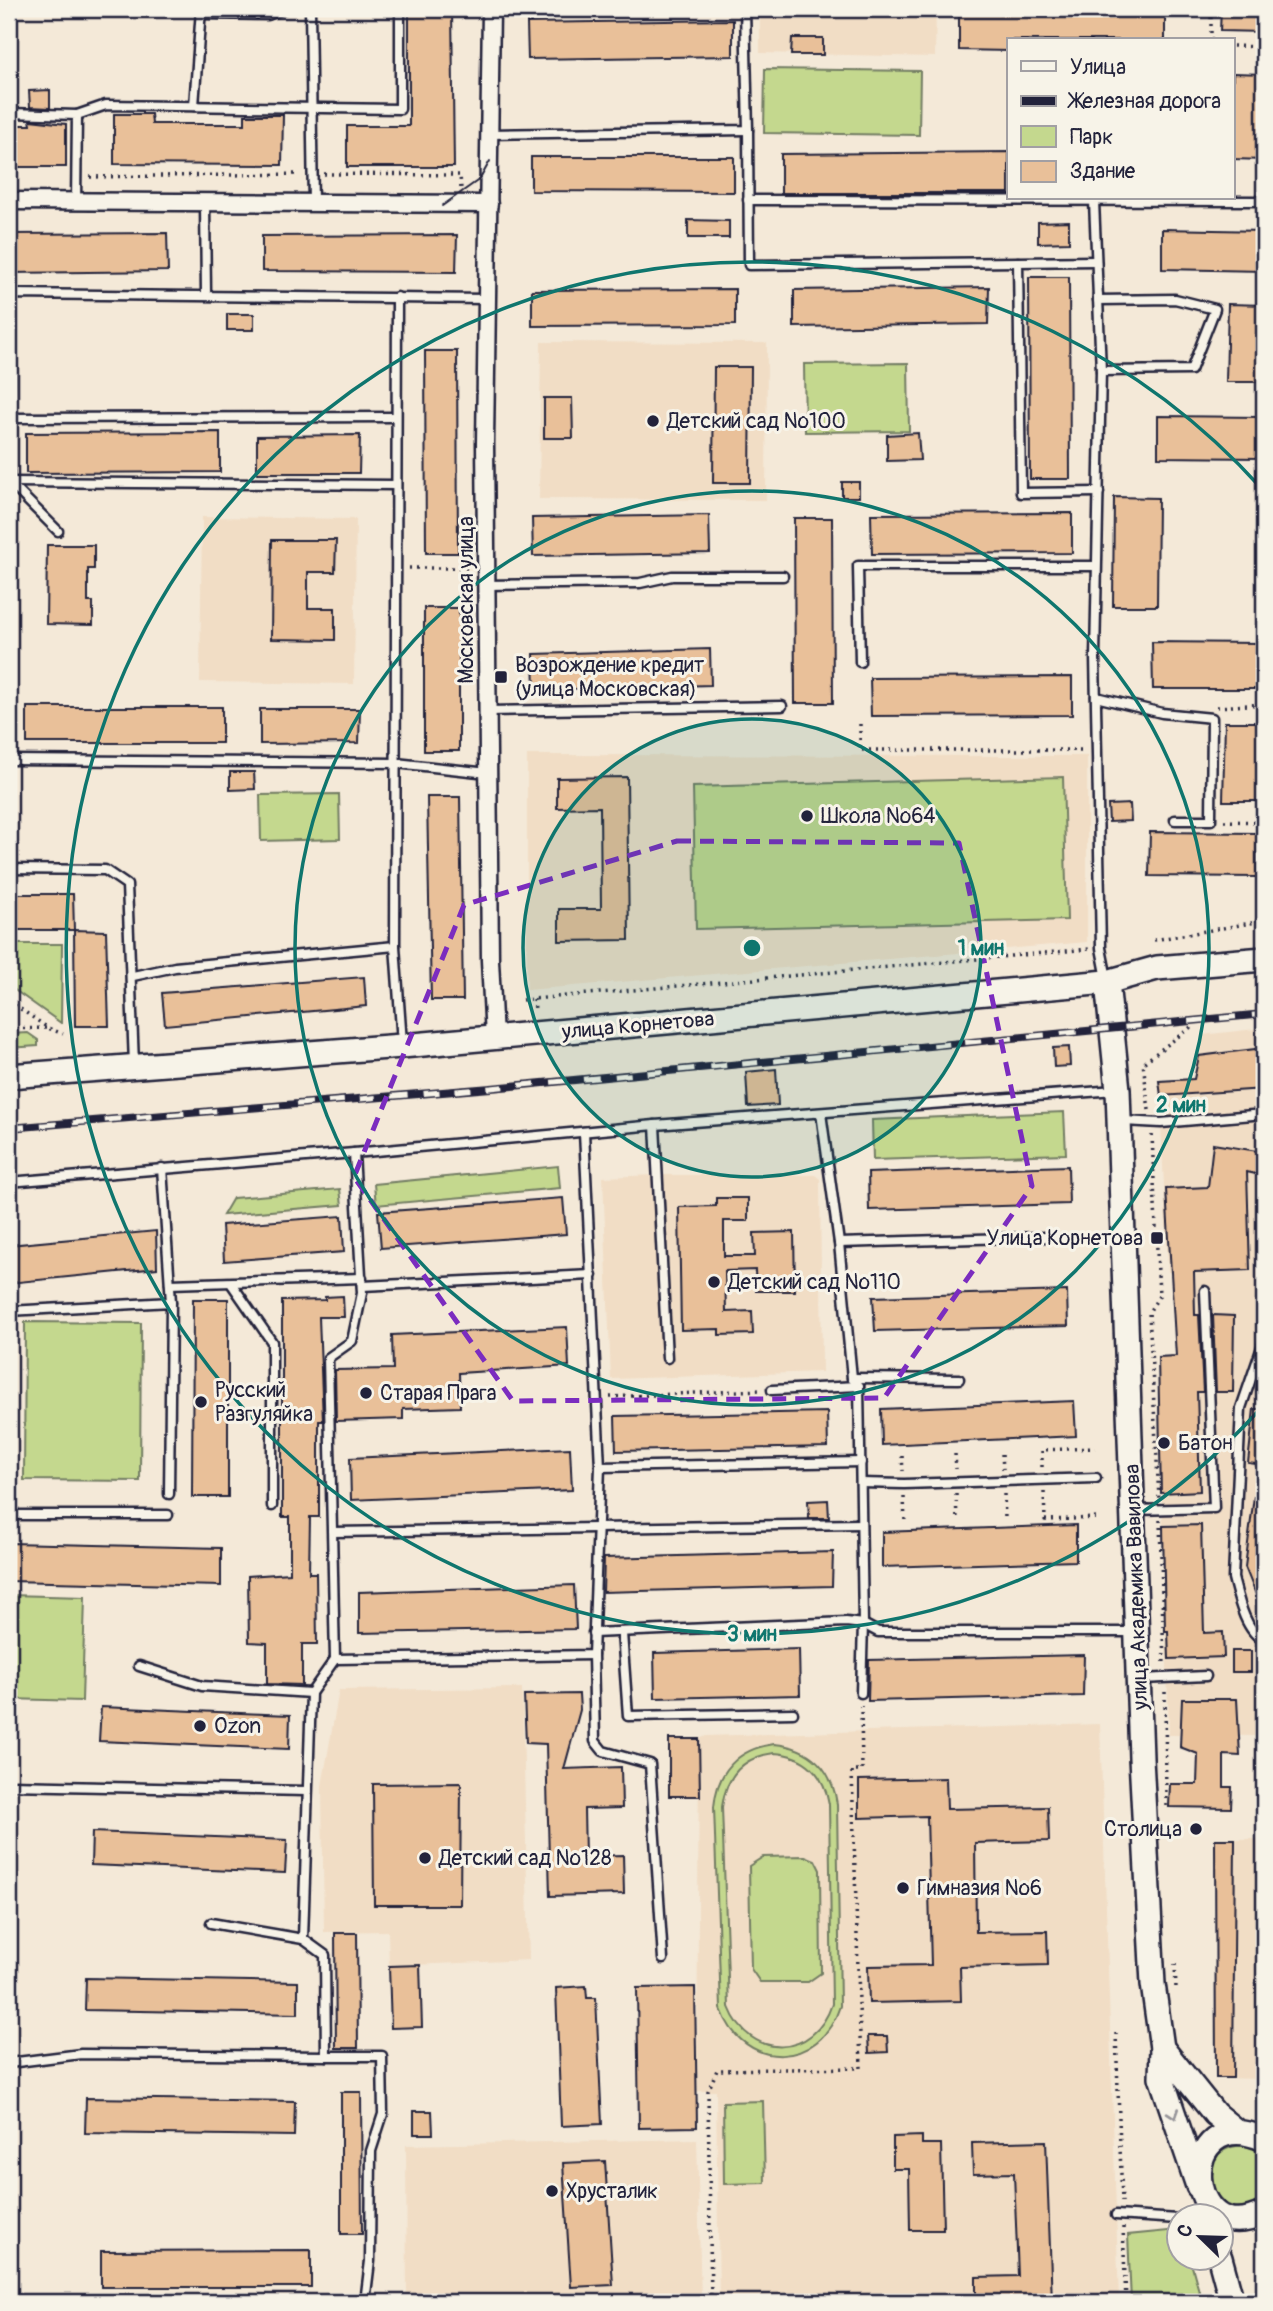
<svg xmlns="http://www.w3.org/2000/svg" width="1273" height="2311" viewBox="0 0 1273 2311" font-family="Pangolin,sans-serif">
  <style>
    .built { fill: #f1ddc5 }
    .green { fill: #c4d88e; stroke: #737d64; stroke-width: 2; fill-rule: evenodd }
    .building { fill: #e9c099; stroke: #22223b; stroke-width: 2 }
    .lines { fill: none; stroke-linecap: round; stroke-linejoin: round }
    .lane-casing { stroke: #22223b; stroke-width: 13 }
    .street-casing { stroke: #22223b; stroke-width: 21 }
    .secondary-casing { stroke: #22223b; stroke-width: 28 }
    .path { stroke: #22223b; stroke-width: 3.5; stroke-dasharray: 2 5; stroke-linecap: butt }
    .lane { stroke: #f7f3e8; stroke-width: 8 }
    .street { stroke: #f7f3e8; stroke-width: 16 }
    .secondary { stroke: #f7f3e8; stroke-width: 23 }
    .tram { stroke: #22223b; stroke-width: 2 }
    .rail-casing { stroke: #22223b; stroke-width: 8 }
    .rail { stroke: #f7f3e8; stroke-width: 5; stroke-dasharray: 16; stroke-linecap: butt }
    .oneway { stroke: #97959a }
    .marked { fill: none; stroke: #7b2cbf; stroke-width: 5; stroke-dasharray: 14 9; stroke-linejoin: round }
    .ring { fill: none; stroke: #0f766e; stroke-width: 3.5 }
    .poi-dot { fill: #22223b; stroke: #f7f3e8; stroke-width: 2.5 }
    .labels { text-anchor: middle; stroke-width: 6; stroke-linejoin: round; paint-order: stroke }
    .poi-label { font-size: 21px; fill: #22223b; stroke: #f7f3e8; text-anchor: start }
    .street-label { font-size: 21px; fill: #22223b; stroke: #f7f3e8 }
    .centre { fill: #0f766e; stroke: #f7f3e8; stroke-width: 3.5 }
    .ring-label { font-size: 21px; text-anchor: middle; font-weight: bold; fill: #0f766e; stroke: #f7f3e8; stroke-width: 6; stroke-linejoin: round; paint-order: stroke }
  </style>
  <rect width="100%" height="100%" fill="#f4e9d8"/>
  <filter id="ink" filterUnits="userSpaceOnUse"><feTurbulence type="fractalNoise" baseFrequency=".0143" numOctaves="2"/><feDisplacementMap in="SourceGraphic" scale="14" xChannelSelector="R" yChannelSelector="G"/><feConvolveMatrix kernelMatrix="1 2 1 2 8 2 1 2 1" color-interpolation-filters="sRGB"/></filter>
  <g filter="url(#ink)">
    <g class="built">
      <polygon points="760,9 936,9 935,57 760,53"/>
      <polygon points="541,342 767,343 766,500 539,499"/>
      <polygon points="202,517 356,519 354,684 200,682"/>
      <polygon points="527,755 1087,756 1087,942 527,990"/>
      <polygon points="1264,1028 1264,1736 1169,1735 1158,1357 1176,1355 1171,1273 1168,1272 1159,1081 1194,1078 1202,1035"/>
      <polygon points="658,1175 815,1175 820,1179 822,1372 611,1379 603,1177"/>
      <polygon points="522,1688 529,1960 389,1966 388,1931 324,1932 322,1786 339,1690"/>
      <polygon points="1100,1724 1119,2302 719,2302 716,2091 697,2091 699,1739 706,1736"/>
      <polygon points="1215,1839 1264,1839 1264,2079 1216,2078"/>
      <polygon points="697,2139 701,2302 407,2302 406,2145"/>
    </g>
    <g class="green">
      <polygon points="765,69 920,71 919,135 764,133"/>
      <polygon points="908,363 909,431 805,432 804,364"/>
      <polygon points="1063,777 1067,920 696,929 693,787"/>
      <polygon points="339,794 340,839 261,841 260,795"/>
      <polygon points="9,944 62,944 61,1023 9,986"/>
      <polygon points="28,1033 38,1040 38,1046 9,1048 9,1034"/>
      <polygon points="1064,1112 1066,1154 873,1160 872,1120"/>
      <polygon points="558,1166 560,1188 376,1205 374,1184"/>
      <polygon points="340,1189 342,1205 223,1215 233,1198"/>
      <polygon points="25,1322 141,1323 140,1481 24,1480"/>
      <polygon points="9,1595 85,1597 82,1701 9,1699"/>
      <path d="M774,1744C810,1747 832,1768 837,1804L840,2006C820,2070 744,2072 721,2009L714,1807C717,1771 738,1749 774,1744ZM774,1753C806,1755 824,1774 829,1804L832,2004C814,2059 750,2061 729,2007L722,1807C726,1776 743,1757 774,1753Z"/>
      <polygon points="805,1856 815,1860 820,1870 821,1973 808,1982 760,1982 751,1969 749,1866 763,1857"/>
      <polygon points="763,2101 765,2183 724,2184 723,2102"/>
      <path d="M1243,2145L1252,2147L1264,2156V2196C1224,2240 1177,2151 1243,2145Z"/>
      <polygon points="1178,2230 1178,2258 1190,2259 1202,2302 1131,2302 1128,2235"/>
    </g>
    <g class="building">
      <polygon points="409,9 452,9 454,167 347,167 347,126 409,126"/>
      <polygon points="1221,9 1264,9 1264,32 1220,31"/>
      <polygon points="959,13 1165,16 1165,40 1009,40 1009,51 959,50"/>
      <polygon points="733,20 733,56 528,59 527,23"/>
      <polygon points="792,38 823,38 823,55 791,55"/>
      <polygon points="1233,73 1264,74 1264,160 1233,159"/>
      <polygon points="50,90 50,108 30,107 29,91"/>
      <polygon points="114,114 151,114 152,124 245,124 245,115 283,115 282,165 114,164"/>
      <polygon points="30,120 66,124 66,167 9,167 9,125 31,125"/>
      <polygon points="1009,152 1009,193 781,193 781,154"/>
      <polygon points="531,157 734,157 734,192 531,191"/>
      <polygon points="688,220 729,221 729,238 688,238"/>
      <polygon points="1069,221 1069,242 1038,243 1038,222"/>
      <polygon points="1162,229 1264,231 1264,271 1162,269"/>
      <polygon points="167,233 168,271 9,273 9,234"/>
      <polygon points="457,235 456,272 262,271 262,236"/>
      <polygon points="1029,277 1069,277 1070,479 1030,479"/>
      <polygon points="989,287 988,324 794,327 794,290"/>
      <polygon points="735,289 735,325 532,326 532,290"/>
      <polygon points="1228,304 1264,305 1264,382 1226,382"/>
      <rect x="227" y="314" width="27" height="16"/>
      <polygon points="425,351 457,351 458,553 426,553"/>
      <polygon points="714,367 751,367 750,483 713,483"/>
      <polygon points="544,398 572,398 573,438 544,438"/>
      <polygon points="1158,416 1263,417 1262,458 1158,457"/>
      <polygon points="220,432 220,472 26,473 26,433"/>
      <polygon points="918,433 920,460 887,461 887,435"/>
      <polygon points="360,435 359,473 257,473 257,436"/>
      <rect x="842" y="482" width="17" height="15"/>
      <polygon points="1114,497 1158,498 1157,606 1113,606"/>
      <polygon points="1072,513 1072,553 872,554 871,514"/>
      <polygon points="709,515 710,553 533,556 532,518"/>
      <polygon points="794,518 832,518 833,703 795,703"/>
      <polygon points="272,540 336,540 335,572 308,572 308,608 335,608 335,640 271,639"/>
      <polygon points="47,545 94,545 94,569 88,569 88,602 93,602 93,625 46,624"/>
      <rect x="424" y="608" width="35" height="143"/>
      <polygon points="1152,642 1260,643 1261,689 1153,689"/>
      <polygon points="710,649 711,685 535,690 534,654"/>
      <polygon points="1072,677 1072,715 871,716 870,678"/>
      <rect x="27" y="707" width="195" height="36"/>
      <polygon points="260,709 360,709 359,743 260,744"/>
      <polygon points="1225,722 1260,722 1259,801 1223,801"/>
      <polygon points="230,772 254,772 255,789 230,790"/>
      <polygon points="627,777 629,940 559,941 559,909 601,909 600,807 557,808 557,778"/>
      <polygon points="427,797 460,797 463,1000 431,1000"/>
      <polygon points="1130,804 1131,821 1109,822 1108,805"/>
      <polygon points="1150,832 1258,833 1257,877 1149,876"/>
      <polygon points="9,894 73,894 74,930 9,930"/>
      <polygon points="74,930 106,931 109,1026 75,1026"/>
      <polygon points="364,977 366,1006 165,1025 162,993"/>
      <polygon points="1069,1047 1070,1066 1054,1067 1053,1048"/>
      <polygon points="1264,1048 1264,1089 1161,1096 1159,1081 1194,1079 1199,1056"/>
      <polygon points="776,1069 778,1105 748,1107 746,1072"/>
      <polygon points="1213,1144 1264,1152 1264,1176 1247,1172 1250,1270 1194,1272 1195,1315 1199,1315 1203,1392 1197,1392 1200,1491 1161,1493 1158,1357 1176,1356 1166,1189 1208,1187"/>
      <polygon points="1068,1166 1069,1204 869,1210 868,1173"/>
      <polygon points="563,1198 566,1234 381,1248 378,1212"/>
      <polygon points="716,1198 748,1198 748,1221 724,1221 724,1256 755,1256 754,1233 794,1232 795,1291 756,1291 755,1270 725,1271 726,1312 752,1311 753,1334 719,1335 719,1329 681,1330 679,1207 716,1206"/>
      <polygon points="342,1216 344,1252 224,1261 222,1225"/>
      <polygon points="156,1231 157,1268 9,1283 9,1245"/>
      <polygon points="1067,1291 1068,1326 875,1331 873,1297"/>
      <polygon points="343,1296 344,1317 319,1317 323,1421 319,1421 319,1517 310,1517 309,1573 316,1573 317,1644 302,1644 302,1685 267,1684 267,1643 249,1642 248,1576 290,1573 290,1517 282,1517 282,1301 325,1300 325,1297"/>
      <polygon points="193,1299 228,1299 228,1497 192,1497"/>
      <polygon points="1213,1315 1234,1316 1233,1392 1216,1392"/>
      <polygon points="567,1327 569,1366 459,1373 460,1407 403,1409 403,1419 336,1421 335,1370 393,1369 392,1335"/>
      <polygon points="1074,1401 1076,1436 882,1445 881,1409"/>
      <polygon points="1254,1409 1264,1409 1264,1465 1248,1463"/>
      <polygon points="827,1412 828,1447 616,1451 615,1416"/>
      <polygon points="570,1448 572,1490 351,1500 350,1458"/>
      <polygon points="1254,1496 1264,1496 1263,1612 1245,1567"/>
      <polygon points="828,1500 829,1518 809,1518 808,1501"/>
      <polygon points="1076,1525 1076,1561 882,1567 882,1532"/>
      <polygon points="1201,1525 1204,1633 1223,1632 1224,1657 1169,1659 1168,1631 1165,1631 1163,1526"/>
      <polygon points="10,1543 221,1548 221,1586 9,1581"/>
      <polygon points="833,1552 832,1586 603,1592 604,1558"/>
      <polygon points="574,1585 576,1629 359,1633 359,1592"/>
      <polygon points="799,1649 800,1695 655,1698 654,1653"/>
      <rect x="1232" y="1651" width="19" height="21"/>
      <polygon points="1084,1655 1083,1696 868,1701 869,1660"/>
      <polygon points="579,1694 580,1710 564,1769 621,1767 622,1808 584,1809 585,1856 623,1855 624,1894 550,1896 546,1744 526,1743 524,1695"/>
      <polygon points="1182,1699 1237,1699 1240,1756 1224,1755 1224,1787 1232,1787 1231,1808 1169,1807 1170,1784 1197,1784 1198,1754 1180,1747"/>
      <polygon points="101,1707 290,1715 289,1749 99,1741"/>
      <polygon points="669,1739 699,1739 700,1796 669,1796"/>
      <polygon points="946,1778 947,1809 1048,1807 1049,1841 975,1843 976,1932 1047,1931 1048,1965 960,1967 961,2001 869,2003 868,1966 931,1965 927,1816 859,1818 859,1780"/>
      <polygon points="461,1783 460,1905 374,1905 373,1784"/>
      <polygon points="92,1832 287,1840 285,1873 91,1865"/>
      <polygon points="1215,1839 1235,1839 1233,2078 1216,2078"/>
      <polygon points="335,1933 357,1933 358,2048 336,2048"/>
      <polygon points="420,1965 422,2027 391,2028 389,1966"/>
      <polygon points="86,1978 298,1982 298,2014 85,2010"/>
      <polygon points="586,1986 587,1998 596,1998 602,2124 561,2126 556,1988"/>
      <polygon points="695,1987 697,2127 639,2128 637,1988"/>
      <polygon points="868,2036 887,2036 888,2052 869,2053"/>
      <polygon points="341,2092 361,2092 362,2234 341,2234"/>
      <polygon points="86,2098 295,2101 294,2136 85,2133"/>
      <polygon points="414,2111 432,2111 433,2134 414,2134"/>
      <polygon points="922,2136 922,2144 941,2144 943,2230 910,2230 909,2169 893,2169 893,2137"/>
      <polygon points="1046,2141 1052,2302 976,2302 976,2277 1018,2276 1014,2173 973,2174 972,2143"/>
      <polygon points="605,2161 613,2285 571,2287 563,2163"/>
      <polygon points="311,2250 311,2287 101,2287 101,2251"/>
    </g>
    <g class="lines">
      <g class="lane-casing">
        <g id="lane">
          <polyline points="310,9 313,204"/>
          <polyline points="203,14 268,15 283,9"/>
          <polyline points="194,106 201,9"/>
          <polyline points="9,113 77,115 76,202"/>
          <polyline points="77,115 106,105 400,109 400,10 397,9"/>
          <polyline points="748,130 749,265 1018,262"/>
          <polyline points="490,134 748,130 745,9"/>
          <polyline points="748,200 1264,201"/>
          <polyline points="1094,201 1101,371 1095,657 1101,948 1107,979"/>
          <polyline points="205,204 206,294"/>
          <polyline points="1095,261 1018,262 1021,493 1099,492"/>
          <polyline points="1098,295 1098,300 1175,299 1215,309 1191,370 1101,371"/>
          <polyline points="397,297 395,946 402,1043"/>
          <polyline points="10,418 395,417"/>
          <polyline points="9,482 11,294 488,299"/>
          <polyline points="9,482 395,485"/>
          <polyline points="9,482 58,531"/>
          <polyline points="487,585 640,583 672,576 783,576"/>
          <polyline points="860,662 858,566 1096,566"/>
          <polyline points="1096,697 1162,713 1212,718 1211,820 1175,820"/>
          <polyline points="487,711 782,706"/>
          <polyline points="9,760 396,763 488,773"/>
          <polyline points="9,869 105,870 127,885 134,1064"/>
          <polyline points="133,976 175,967 395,946"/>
          <polyline points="821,1113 839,1243 852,1378 859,1386 863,1624 861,1693"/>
          <polyline points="1123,1121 1161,1123 1264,1114"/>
          <polyline points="655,1125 667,1358"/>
          <polyline points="354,1153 655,1125 1115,1090"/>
          <polyline points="162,1168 171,1302"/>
          <polyline points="9,1182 354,1153 362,1293 352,1341 328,1358 335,1659 311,1693 303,1939 325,1955 326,2056 382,2056 383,2114 371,2151 370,2261 365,2302"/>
          <polyline points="839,1243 1045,1237"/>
          <polyline points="231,1283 272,1342 272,1506"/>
          <polyline points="170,1284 362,1278"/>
          <polyline points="362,1286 592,1275"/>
          <polyline points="9,1311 171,1302 169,1494"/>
          <path d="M1264,1341L1241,1408L1233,1578C1238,1597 1245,1632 1264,1640"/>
          <polyline points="852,1378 959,1379"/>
          <polyline points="772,1390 859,1386"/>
          <polyline points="600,1467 861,1462"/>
          <polyline points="861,1483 904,1484 1096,1478"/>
          <polyline points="1136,1510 1214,1508 1205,1291"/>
          <polyline points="9,1515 168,1515"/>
          <polyline points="333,1532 861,1524"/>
          <polyline points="593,1633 846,1622 863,1624 878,1632 1133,1632"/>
          <polyline points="622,1633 628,1716 793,1713"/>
          <polyline points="593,1655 595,1741 603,1751 650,1764 663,1959"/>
          <polyline points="335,1659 593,1655 600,1467 584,1132"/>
          <polyline points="139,1666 202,1686 311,1693"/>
          <polyline points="1142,1679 1206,1676"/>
          <polyline points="9,1785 306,1791"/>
          <polyline points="211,1923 303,1939"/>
          <polyline points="9,2063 81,2054 326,2056"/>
          <polyline points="1116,2215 1178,2219"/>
          <polyline points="1185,2216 1207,2204"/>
        </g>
      </g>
      <g class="street-casing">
        <g id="street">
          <polyline points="491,9 485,443 490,960 494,1038"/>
          <polyline points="9,201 489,204"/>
        </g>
      </g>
      <g class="secondary-casing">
        <g id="secondary">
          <polyline points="1107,982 1118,1090 1141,1758 1153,1984 1162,2048 1161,2077 1198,2186"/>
          <polyline points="9,1076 402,1046 1107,982 1157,968 1264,959"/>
          <polyline points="1162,2048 1215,2114 1237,2132"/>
          <path d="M1264,2139C1174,2100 1182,2255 1264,2213"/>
          <polyline points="1220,2258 1232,2302"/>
        </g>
      </g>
      <g class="path">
        <polyline points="1211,40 1211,9"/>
        <polyline points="1233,46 1264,47"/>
        <polyline points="324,174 460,175 461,189"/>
        <polyline points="90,177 299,174"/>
        <polyline points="409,568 471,568"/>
        <polyline points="1217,707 1264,704"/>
        <polyline points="860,724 860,750 1084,750"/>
        <polyline points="1224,821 1264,822"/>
        <polyline points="1154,940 1257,922 1264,910"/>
        <polyline points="534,999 535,1010"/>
        <polyline points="522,1000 1089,949"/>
        <polyline points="9,1001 48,1028 63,1034"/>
        <polyline points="9,1029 46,1028"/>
        <polyline points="1149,1110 1143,1063 1191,1027"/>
        <polyline points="1152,1135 1159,1296 1149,1312 1159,1499"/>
        <polyline points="610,1397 760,1390"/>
        <polyline points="955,1454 956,1469"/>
        <polyline points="1002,1454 1003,1469"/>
        <polyline points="902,1456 903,1471"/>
        <polyline points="1042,1467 1042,1450 1095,1448"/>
        <polyline points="1044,1492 1045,1520 1098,1518"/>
        <polyline points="956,1494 957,1520"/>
        <polyline points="1004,1494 1005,1518"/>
        <polyline points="904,1497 905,1523"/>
        <polyline points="1160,1520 1164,1666"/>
        <polyline points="1165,1692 1166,1806"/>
        <polyline points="1175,1964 1176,1988"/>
        <polyline points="1116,2033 1122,2202"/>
        <polyline points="1123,2227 1126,2302"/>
        <polyline points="711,2302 708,2091 717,2070 861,2068 852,1771 862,1771 861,1706"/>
      </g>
      <use href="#lane" class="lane"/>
      <use href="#street" class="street"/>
      <use href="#secondary" class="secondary"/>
      <polyline class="tram" points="442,206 480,179 490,161"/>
      <g class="rail-casing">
        <polyline id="rail" points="9,1128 491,1088 1264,1014"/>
      </g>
      <use href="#rail" class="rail"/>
    </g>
    <defs><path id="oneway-chevron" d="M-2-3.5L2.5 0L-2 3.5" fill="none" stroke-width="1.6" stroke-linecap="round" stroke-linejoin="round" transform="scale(1.75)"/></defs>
    <use class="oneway" href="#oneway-chevron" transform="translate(1174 2114) rotate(71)"/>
  </g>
  <path class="marked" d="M677,841L959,843L1032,1186L884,1398L513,1401L354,1177L464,905Z"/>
  <circle cx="752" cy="948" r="229" fill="#0f766e" fill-opacity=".12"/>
  <g class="ring">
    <circle cx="752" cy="948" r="229"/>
    <circle cx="752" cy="948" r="457"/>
    <path d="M1262 1407A686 686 0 1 1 1262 489"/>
  </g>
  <g class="poi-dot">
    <circle cx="653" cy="421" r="7"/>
    <rect x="494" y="670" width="14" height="14" rx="3.5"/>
    <circle cx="807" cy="816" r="7"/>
    <rect x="1150" y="1231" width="14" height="14" rx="3.5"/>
    <circle cx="714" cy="1282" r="7"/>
    <circle cx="366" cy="1393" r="7"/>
    <circle cx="201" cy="1402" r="7"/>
    <circle cx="1164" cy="1443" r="7"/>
    <circle cx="200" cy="1726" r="7"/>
    <circle cx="1196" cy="1829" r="7"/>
    <circle cx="425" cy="1858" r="7"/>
    <circle cx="903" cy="1888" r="7"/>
    <circle cx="552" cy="2191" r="7"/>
  </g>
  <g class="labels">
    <g class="poi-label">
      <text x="667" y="428">Детский сад №100</text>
      <text x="515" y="672">Возрождение кредит<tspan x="515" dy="24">(улица Московская)</tspan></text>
      <text x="821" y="823">Школа №64</text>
      <text x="1143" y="1245" text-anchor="end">Улица Корнетова</text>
      <text x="728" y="1289">Детский сад №110</text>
      <text x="215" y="1397">Русский<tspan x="215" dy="24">Разгуляйка</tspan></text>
      <text x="380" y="1400">Старая Прага</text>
      <text x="1178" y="1450">Батон</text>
      <text x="214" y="1733">Ozon</text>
      <text x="1182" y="1836" text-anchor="end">Столица</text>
      <text x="439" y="1865">Детский сад №128</text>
      <text x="917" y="1895">Гимназия №6</text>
      <text x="566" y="2198">Хрусталик</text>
    </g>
    <g class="street-label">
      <text transform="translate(466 600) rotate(-90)" y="7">Московская улица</text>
      <text transform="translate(638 1025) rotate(-5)" y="7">улица Корнетова</text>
      <text transform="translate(1136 1587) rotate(-92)" y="7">улица Академика Вавилова</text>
    </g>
  </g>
  <circle cx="752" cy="948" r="10" class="centre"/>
  <g class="ring-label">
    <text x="981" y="955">1 мин</text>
    <text x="1181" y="1112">2 мин</text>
    <text x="752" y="1641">3 мин</text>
  </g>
  <rect width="1273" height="2311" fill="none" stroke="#f7f3e8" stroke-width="35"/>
  <rect x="18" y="18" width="1238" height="2276" fill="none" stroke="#22223b" stroke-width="2.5" filter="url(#ink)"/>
  <rect x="1007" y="38" width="228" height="161" fill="#f7f3e8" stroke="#a29fa3" stroke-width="2"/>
  <rect x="1021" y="61" width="35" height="10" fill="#f7f3e8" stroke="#a29fa3" stroke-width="2"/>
  <text x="1070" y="74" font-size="21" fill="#22223b">Улица</text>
  <rect x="1021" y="96" width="35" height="10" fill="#22223b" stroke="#a29fa3" stroke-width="2"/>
  <text x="1070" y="108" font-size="21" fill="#22223b">Железная дорога</text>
  <rect x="1021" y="126" width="35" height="21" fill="#c4d88e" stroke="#a29fa3" stroke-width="2"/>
  <text x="1070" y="144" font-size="21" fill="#22223b">Парк</text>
  <rect x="1021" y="161" width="35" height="21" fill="#e9c099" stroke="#a29fa3" stroke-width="2"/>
  <text x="1070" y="178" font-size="21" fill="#22223b">Здание</text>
  <g transform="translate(1200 2237) rotate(293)"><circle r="33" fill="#f7f3e8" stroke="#a29fa3" stroke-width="2"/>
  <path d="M0-5L12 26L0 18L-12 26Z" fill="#22223b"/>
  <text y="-10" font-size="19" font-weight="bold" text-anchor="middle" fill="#22223b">С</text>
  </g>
</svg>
